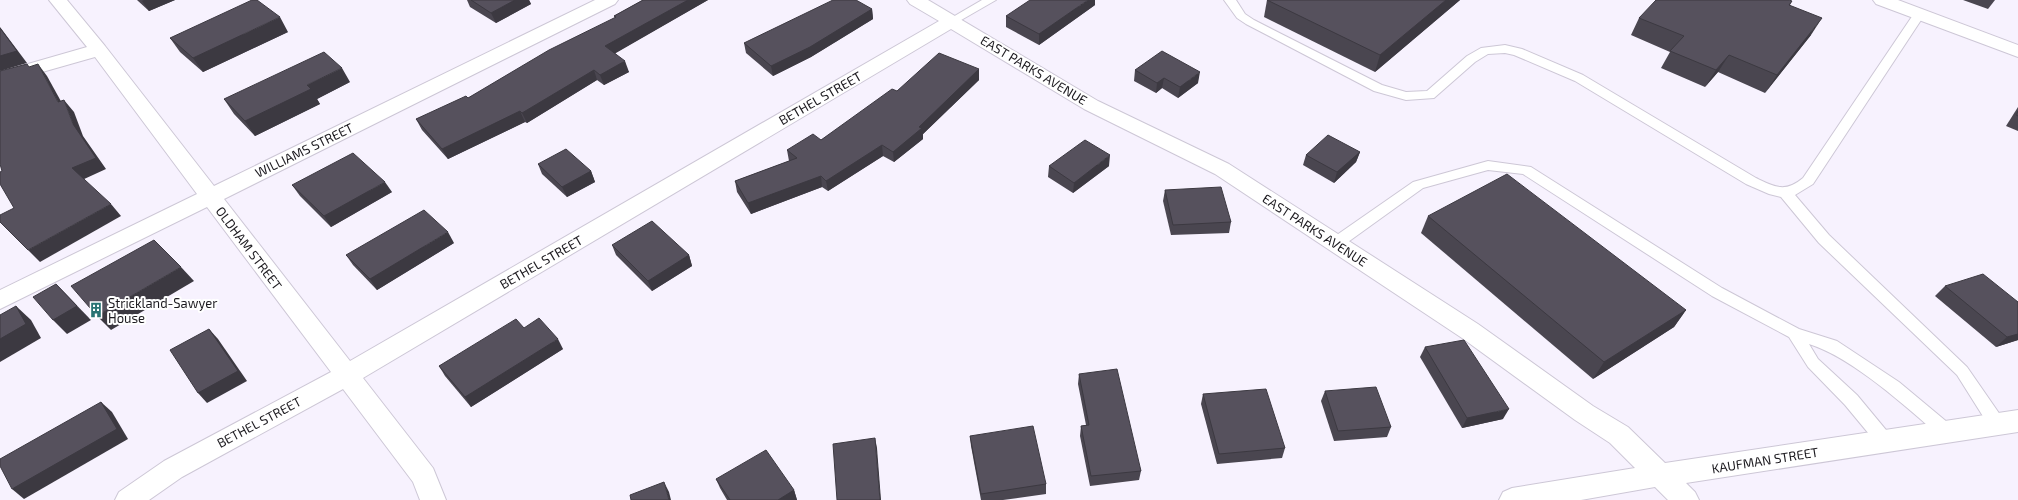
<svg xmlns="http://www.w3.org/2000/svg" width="2018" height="500" viewBox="0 0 2018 500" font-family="'Exo 2',sans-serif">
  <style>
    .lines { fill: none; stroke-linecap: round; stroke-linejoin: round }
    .lane-casing { stroke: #cdc7d6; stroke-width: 2 }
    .street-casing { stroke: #cdc7d6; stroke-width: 2 }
    .secondary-casing { stroke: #cdc7d6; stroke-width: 2 }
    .lane { fill: #fff; fill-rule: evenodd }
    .street { fill: #fff; fill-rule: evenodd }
    .secondary { fill: #fff; fill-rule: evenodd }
    .wall { fill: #4a4650 }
    .shaded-wall { fill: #3c3941 }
    .building { fill: #56515d; stroke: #3c3941 }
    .labels { text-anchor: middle; stroke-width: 4; stroke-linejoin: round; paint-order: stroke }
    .street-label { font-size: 13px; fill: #1c1a1f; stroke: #fff }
    .poi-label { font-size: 13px; fill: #1c1a1f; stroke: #fff; text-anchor: start }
  </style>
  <rect width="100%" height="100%" fill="#f7f2fe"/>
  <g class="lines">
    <g class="lane-casing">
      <g id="lane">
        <polygon points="982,0 996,0 956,23 948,23 946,21"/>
        <path d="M1224,0H1236L1245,14L1254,20L1382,85L1406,92L1427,91L1467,56L1481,48L1505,45L1522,49L1583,75L1756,178C1775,187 1785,193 1803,178L1915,12H1923L1925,14L1813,184L1795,195L1829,235L1967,367L2003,419L2005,424L2003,429L1997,431L1991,429L1957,375L1819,243L1781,197L1769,194L1746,184L1575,81L1514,55L1505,53L1488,54L1475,62L1434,98L1406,100L1374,91L1246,24L1237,18Z"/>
        <path d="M1488,161L1531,167L1722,288L1799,329L1837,341L1899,382L1953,427L1955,432L1953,437L1947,439L1941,437C1905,406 1853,358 1809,344L1818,359L1857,395L1891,436L1893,441L1891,446L1885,448L1879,446L1845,405L1808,367L1789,337L1712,296L1523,174L1488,170L1423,188L1341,247L1336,248L1331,247L1329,243L1331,239L1413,182Z"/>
      </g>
    </g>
    <g class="street-casing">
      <polygon id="street" points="49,0 67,0 105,46 214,186 595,0 618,0 615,4 224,199 350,361 939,21 910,4 907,0 928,0 1098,101 1229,164 1478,324 1593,406 1628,427 1665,463 2018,410 2018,432 1686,483 1695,492 1699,500 1668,500 1655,487 1581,500 1499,500 1503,492 1512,488 1635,468 1610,443 1575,420 1462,338 1215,174 1084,109 951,29 363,378 433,468 446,500 420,500 413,482 343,389 182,477 149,500 115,500 119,492 164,461 331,372 207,207 0,309 0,290 197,194 95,57 0,84 0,72 87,47"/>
    </g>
    <g class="secondary-casing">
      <polygon id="secondary" points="1873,0 1898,0 2018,45 2018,57 1876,4"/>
    </g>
    <use href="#lane" class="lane"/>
    <use href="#street" class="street"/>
    <use href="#secondary" class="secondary"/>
  </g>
  <g class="wall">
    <polygon points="137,0 175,0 149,11"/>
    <polygon points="467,0 529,0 531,4 496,23 470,7"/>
    <polygon points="643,0 708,0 615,53 629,72 604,85 597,80 527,123 525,122 448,159 422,130 416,119 468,98 615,18 614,16"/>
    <polygon points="1267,0 1460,0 1375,72 1264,17"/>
    <polygon points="1963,0 1995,0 1988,9"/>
    <polygon points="1792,1 1790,5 1811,35 1765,93 1718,72 1705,87 1661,68 1670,52 1631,35 1639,18"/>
    <polygon points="1095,5 1039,45 1006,27 1006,16"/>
    <polygon points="872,9 873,19 811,57 773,76 746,53 744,43"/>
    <polygon points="288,32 203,72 180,52 170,38"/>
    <polygon points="979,69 979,80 923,134 923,139 894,162 883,156 828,191 822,187 751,214 737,192 735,181 789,161 787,150 821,140 897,91"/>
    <polygon points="1135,70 1198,83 1178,98 1162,88 1156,93 1134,81"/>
    <polygon points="350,82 317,99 320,104 255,136 234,114 224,99"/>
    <polygon points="2018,107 2018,131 2006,126"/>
    <polygon points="1360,152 1356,162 1334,183 1303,165 1306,155"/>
    <polygon points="538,164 591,171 595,182 567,197 542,174"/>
    <polygon points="1049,166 1109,166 1073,193 1048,177"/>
    <polygon points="292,185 392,192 331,227 300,196"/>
    <polygon points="1165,190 1231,222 1229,233 1171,235 1163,201"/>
    <polygon points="1428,216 1686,310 1674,327 1593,379 1421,233"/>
    <polygon points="454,243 377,290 353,265 346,255"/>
    <polygon points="612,245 689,255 692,266 652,291 616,255"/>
    <polygon points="1945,286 2018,302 2018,340 1996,347 1935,296"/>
    <polygon points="524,328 563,349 471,407 445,376 439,366"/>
    <polygon points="1425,347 1503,419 1462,428 1420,357"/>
    <polygon points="1079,374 1141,471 1139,480 1090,486 1080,436 1081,426 1086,425 1078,384"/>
    <polygon points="1325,391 1391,427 1387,437 1334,441 1321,401"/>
    <polygon points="1203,394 1285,448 1282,458 1217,464 1201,404"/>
    <polygon points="970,436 1046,484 1046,494 1003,500 981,500 971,446"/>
    <polygon points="716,479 794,490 797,500 727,500 720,488"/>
  </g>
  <g class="shaded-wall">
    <polygon points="144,0 175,0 149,11 142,1"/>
    <polygon points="515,0 529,0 531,4 496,23 491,13"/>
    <polygon points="688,0 708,0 609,57 605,46"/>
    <polygon points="1088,0 1095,0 1095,5 1039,45 1039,34"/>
    <polygon points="1446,0 1460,0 1375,72 1380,55"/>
    <polygon points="872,9 873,19 811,57 773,76 771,66"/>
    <polygon points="280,17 288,32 203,72 193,58"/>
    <polygon points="1822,18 1811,35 1765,93 1777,75"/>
    <polygon points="0,27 27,63 0,71"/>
    <polygon points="1729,55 1718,72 1705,87 1716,70"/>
    <polygon points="625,61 629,72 604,85 600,75"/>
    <polygon points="38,64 47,76 68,114 58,102"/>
    <polygon points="342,68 350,82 317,99 320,104 255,136 245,121 307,85"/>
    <polygon points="979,69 979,80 923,134 923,139 894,162 893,152"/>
    <polygon points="594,70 597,80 527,123 522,113"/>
    <polygon points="1200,72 1198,83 1178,98 1180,87"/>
    <polygon points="1164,78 1162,88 1156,93 1157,83"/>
    <polygon points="64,100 74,112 83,136 106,169 82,180 72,168 73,124"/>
    <polygon points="520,111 525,122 448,159 442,149"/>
    <polygon points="882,145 883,156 828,191 826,181"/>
    <polygon points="1360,152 1356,162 1334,183 1337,172"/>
    <polygon points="1110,155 1109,166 1073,193 1074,183"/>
    <polygon points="591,171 595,182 567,197 562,187"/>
    <polygon points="821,176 822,187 751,214 748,203"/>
    <polygon points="385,182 392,192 331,227 324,216"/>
    <polygon points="111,204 121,216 40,262 28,250"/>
    <polygon points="448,232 454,243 377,290 370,279"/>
    <polygon points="689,255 692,266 652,291 648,281"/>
    <polygon points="181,267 194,281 111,330 97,316"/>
    <polygon points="56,284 91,320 67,334 53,320"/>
    <polygon points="16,306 31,320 41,338 0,362 0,339"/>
    <polygon points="1686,310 1674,327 1593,379 1604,362"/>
    <polygon points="209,329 218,339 247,381 207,403 198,393"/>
    <polygon points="2018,334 2018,340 1996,347 2007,337"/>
    <polygon points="558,339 563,349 471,407 465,397"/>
    <polygon points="101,402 112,412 128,439 24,499 12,489"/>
    <polygon points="1509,409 1503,419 1462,428 1467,418"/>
    <polygon points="875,438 877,448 881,500 880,500"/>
    <polygon points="664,482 669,492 671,500 669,500"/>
    <polygon points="794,490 797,500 778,500"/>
  </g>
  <g class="building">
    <polygon points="252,0 257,0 280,17 193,58 170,38"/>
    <polygon points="471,0 515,0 491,13"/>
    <polygon points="643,0 688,0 605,46 625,61 600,75 594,70 522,113 520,111 442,149 416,119 466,96 468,98 549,50 616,17 614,16"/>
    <polygon points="833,0 856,0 872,9 810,47 771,66 744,43"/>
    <polygon points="1030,0 1088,0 1039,34 1006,16"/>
    <polygon points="1267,0 1446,0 1380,55"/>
    <polygon points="1656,0 1789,0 1792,1 1789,5 1822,18 1777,75 1729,55 1716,70 1670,51 1684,36 1639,18"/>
    <polygon points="0,28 17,51 0,56"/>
    <polygon points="1162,51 1200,72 1180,87 1164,78 1157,83 1135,70"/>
    <polygon points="324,52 342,68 307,85 311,89 245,121 224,99"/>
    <polygon points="939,53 979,69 919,127 922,128 893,152 882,145 826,181 821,176 748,203 735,181 797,158 787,150 813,134 821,140 892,89 897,91"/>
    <polygon points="27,64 29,67 38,64 58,102 64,100 73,124 96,158 72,168 111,204 28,250 0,222 0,215 14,208 0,184 0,172 2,171 0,164 0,71"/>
    <polygon points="2018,111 2018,116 2016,115"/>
    <polygon points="1328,135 1360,152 1337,172 1306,155"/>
    <polygon points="1085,140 1110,155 1074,183 1049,166"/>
    <polygon points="566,149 591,171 562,187 538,164"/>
    <polygon points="353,153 385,182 324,216 292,185"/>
    <polygon points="1507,174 1686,310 1604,362 1428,216"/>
    <polygon points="1221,187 1231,222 1173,225 1165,190"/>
    <polygon points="424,210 448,232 370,279 346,255"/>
    <polygon points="652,221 689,255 648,281 612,245"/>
    <polygon points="154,240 181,267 97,316 71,286"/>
    <polygon points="1983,274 2018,302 2018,334 2007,337 1945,286"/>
    <polygon points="56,284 77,306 53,320 33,297"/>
    <polygon points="16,306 26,324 0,339 0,315"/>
    <polygon points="539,318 558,339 465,397 439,366 516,319 524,328"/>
    <polygon points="209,329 238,371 198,393 170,350"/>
    <polygon points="1464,340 1509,409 1467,418 1425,347"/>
    <polygon points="1117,369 1141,471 1091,476 1081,426 1089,425 1079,374"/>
    <polygon points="1376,387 1391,427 1338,431 1325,391"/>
    <polygon points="1266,389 1285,448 1219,454 1203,394"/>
    <polygon points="101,402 117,429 12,489 0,466 0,459"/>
    <polygon points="1033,426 1046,484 981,494 970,436"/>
    <polygon points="875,438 880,500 837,500 833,444"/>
    <polygon points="766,450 794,490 778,500 730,500 716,479"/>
    <polygon points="664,482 669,500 631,500 630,495"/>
  </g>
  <defs>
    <g id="building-bare" transform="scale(1.2)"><path d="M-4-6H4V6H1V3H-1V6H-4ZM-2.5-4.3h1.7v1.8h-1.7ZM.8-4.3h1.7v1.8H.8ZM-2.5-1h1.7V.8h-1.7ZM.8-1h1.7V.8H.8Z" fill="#297473" stroke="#fff" stroke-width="2.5" paint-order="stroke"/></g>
  </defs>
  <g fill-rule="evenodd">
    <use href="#building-bare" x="96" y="310"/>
  </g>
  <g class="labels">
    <g class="street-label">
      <text transform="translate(1034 70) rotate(31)" y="5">EAST PARKS AVENUE</text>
      <text transform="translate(820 98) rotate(-30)" y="5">BETHEL STREET</text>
      <text transform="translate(304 150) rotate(-26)" y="5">WILLIAMS STREET</text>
      <text transform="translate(1315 230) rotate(33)" y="5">EAST PARKS AVENUE</text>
      <text transform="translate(249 248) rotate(53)" y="5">OLDHAM STREET</text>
      <text transform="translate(541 262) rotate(-30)" y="5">BETHEL STREET</text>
      <text transform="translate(259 422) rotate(-28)" y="5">BETHEL STREET</text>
      <text transform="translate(1765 460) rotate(-9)" y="5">KAUFMAN STREET</text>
    </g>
    <g class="poi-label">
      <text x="108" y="308">Strickland-Sawyer<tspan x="108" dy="15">House</tspan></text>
    </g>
  </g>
</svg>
